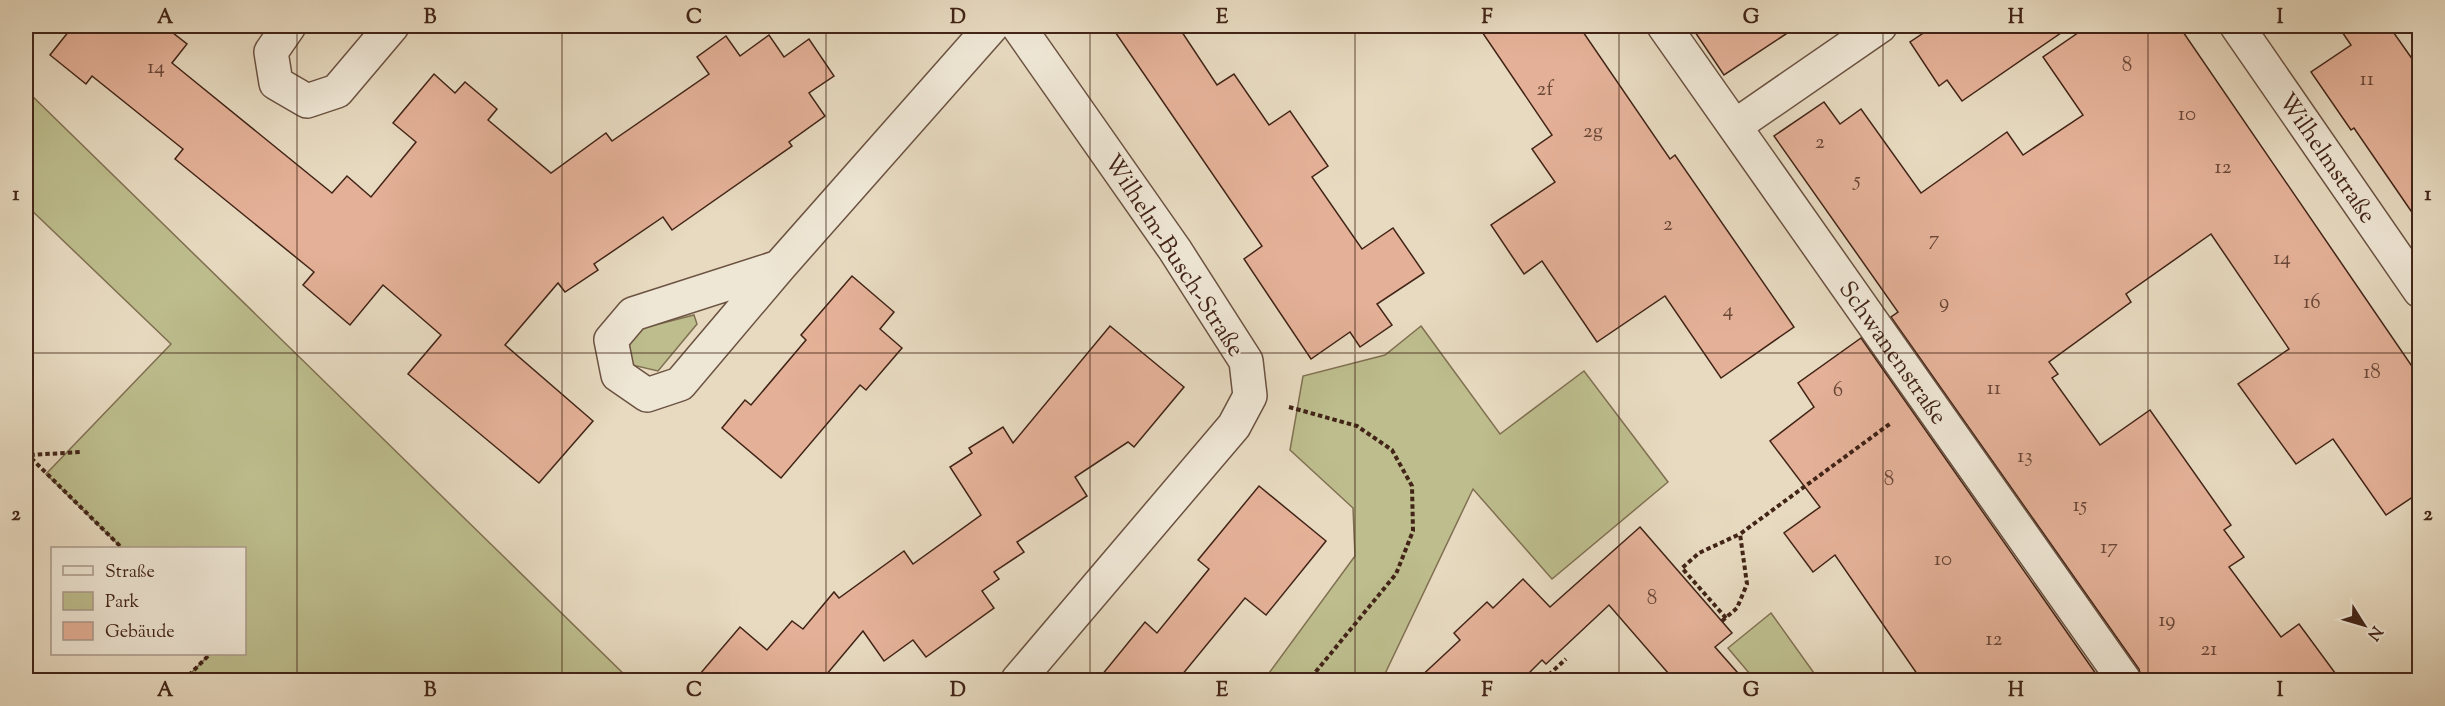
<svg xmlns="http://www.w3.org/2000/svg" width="2445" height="706" viewBox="0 0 2445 706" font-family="'Sorts Mill Goudy',serif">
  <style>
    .green { fill: #bdbd8d; stroke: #807052; stroke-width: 1.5 }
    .building { fill: #e4b198; stroke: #422417; stroke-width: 1.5 }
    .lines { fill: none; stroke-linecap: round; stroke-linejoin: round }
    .minor-casing { stroke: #6b5241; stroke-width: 36 }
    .path { stroke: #422417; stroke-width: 4; stroke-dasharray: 4.5 3; stroke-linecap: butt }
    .minor { stroke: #efe7d6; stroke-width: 33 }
    .grid { fill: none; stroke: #422417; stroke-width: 1.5; stroke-opacity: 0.55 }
    .labels { text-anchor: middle; stroke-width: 4.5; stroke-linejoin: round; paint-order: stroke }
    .number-label { font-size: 21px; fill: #6a4737 }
    .street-label { font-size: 24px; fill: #422417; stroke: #efe7d6 }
    .neatline { fill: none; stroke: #422417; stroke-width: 2 }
    .grid-label { font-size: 20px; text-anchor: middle; font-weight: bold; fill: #422417 }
  </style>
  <rect width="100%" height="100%" fill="#e7dac0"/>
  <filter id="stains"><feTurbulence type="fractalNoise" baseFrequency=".00333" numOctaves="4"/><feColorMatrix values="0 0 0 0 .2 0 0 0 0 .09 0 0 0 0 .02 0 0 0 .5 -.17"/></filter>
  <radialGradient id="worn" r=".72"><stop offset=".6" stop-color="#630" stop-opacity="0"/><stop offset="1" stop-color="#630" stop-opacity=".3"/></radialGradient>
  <g class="green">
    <polygon points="26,90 630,680 187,680 185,679 210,654 244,654 244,548 122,548 46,474 171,344 26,205"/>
    <polygon points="694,315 697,324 658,371 632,365 629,344 643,328"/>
    <polygon points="1421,326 1500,434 1584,371 1668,482 1552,579 1473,489 1382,680 1264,680 1355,556 1353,508 1290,450 1303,376 1385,355"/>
    <polygon points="1771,613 1819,680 1755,680 1728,648"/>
  </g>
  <g class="building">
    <polygon points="73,26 164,26 187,44 172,63 332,193 347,176 371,197 416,142 393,123 434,74 455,93 465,82 497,109 488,120 551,173 606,133 612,141 709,74 697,57 726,36 740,56 769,35 784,57 809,39 834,76 809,93 825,116 789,142 792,146 672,230 663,217 594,264 598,270 565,292 558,283 505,345 593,421 539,483 408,374 441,335 383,285 350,325 303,285 314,272 175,159 183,149 92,76 86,84 50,55"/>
    <polygon points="1111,26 1178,26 1217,85 1234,74 1269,125 1290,111 1328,166 1312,177 1362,249 1393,228 1424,273 1377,304 1392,325 1360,347 1350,332 1311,359 1244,259 1262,246"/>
    <polygon points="1478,26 1579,26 1670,159 1675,155 1794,327 1721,378 1665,296 1597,342 1542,261 1524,274 1491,225 1555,182 1532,149 1552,135"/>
    <polygon points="1691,26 1798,26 1724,75"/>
    <polygon points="1934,26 2071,26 1962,101 1947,80 1939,86 1910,42"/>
    <polygon points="2088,26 2179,26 2420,378 2420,492 2386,515 2333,439 2296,464 2238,384 2289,349 2211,234 2126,294 2131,302 2049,362 2058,374 2052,378 2100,445 2150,410 2231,525 2224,530 2244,557 2229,567 2281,637 2299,624 2341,681 2142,681 2139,669 1891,317 1898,312 1774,136 1824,102 1840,124 1861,109 1921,193 2007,132 2023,155 2083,115 2043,57"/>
    <polygon points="2338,26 2389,26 2420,70 2420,224 2354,128 2351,130 2311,72 2351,45"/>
    <polygon points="852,276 894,312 880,329 902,348 866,390 860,385 781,478 722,428 745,400 751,405 806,340 801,335"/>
    <polygon points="1110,326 1184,387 1134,447 1128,442 1075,477 1087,496 1017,542 1024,552 994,572 999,579 982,591 994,608 926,657 913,640 884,661 863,631 821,681 694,681 740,627 767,650 792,621 803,629 834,592 839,598 904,551 913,564 981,515 950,467 972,453 969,448 1003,427 1013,443"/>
    <polygon points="1861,338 2101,681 1922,681 1835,555 1813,572 1784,533 1820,507 1770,441 1814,407 1798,383"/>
    <polygon points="1259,486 1326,541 1266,615 1245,598 1177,681 1097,681 1145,622 1157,633 1209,569 1198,560"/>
    <polygon points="1640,527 1732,633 1715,647 1745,681 1675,681 1609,605 1546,664 1542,660 1521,681 1416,681 1460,640 1454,633 1487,602 1493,608 1523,579 1550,607"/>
  </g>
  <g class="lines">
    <g class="minor-casing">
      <g id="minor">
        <polyline points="289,26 271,52 276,83 307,101 337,91 392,26"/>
        <path id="s1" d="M1664,26L2124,680"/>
        <path id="s2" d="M2237,26L2420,291"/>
        <polyline points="1735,126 1880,26"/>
        <polyline points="779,267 633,314 611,340 618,375 647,395 680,384 779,267 992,26"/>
        <polyline points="1018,680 1234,426 1250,396 1246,361 1175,250 1018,26"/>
      </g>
    </g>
    <g class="path">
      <polyline points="1289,407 1357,426 1392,450 1412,486 1413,531 1396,574 1309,680"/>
      <polyline points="26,449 30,455 81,452"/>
      <polyline points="26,453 122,548"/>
      <polyline points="1726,618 1682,568 1699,553 1740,534"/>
      <polyline points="1722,621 1737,608 1747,584 1740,534 1891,423"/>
      <polyline points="26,667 39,680"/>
      <polyline points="187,680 185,679 210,654"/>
      <polyline points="1543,680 1566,659"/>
    </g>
    <use href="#minor" class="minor"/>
  </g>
  <path class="grid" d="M297,26V680M562,26V680M826,26V680M1090,26V680M1355,26V680M1619,26V680M1883,26V680M2148,26V680M26,353H2420"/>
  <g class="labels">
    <g class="number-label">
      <text x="2127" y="71">8</text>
      <text x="156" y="73">14</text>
      <text x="2367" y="85">11</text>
      <text x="1545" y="95">2f</text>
      <text x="2187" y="120">10</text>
      <text x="1593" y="137">2g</text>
      <text x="1820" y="148">2</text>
      <text x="2223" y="173">12</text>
      <text x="1857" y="186">5</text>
      <text x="1668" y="230">2</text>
      <text x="1934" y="245">7</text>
      <text x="2282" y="264">14</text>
      <text x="1944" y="308">9</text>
      <text x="2312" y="308">16</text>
      <text x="1728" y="316">4</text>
      <text x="2372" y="378">18</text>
      <text x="1994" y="394">11</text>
      <text x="1838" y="396">6</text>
      <text x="2025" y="462">13</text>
      <text x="1889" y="485">8</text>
      <text x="2080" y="511">15</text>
      <text x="2109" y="553">17</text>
      <text x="1943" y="565">10</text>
      <text x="1652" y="604">8</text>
      <text x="2167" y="626">19</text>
      <text x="1994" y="645">12</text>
      <text x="2209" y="655">21</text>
    </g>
    <g class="street-label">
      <text dy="8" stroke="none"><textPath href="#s2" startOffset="160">Wilhelmstraße</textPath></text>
      <text transform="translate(1175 255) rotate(57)" y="8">Wilhelm-Busch-Straße</text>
      <text dy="8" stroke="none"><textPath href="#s1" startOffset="399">Schwanenstraße</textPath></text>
    </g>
  </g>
  <rect width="2445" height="706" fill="none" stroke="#e7dac0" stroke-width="66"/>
  <rect x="51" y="547" width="195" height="108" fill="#efe7d6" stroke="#aa998a" stroke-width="1.5"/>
  <rect x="63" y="566" width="30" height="9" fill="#efe7d6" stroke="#aa998a" stroke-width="1.5"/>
  <text x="105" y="577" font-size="18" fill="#422417">Straße</text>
  <rect x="63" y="592" width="30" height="18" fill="#bdbd8d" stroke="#aa998a" stroke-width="1.5"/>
  <text x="105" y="607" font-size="18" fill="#422417">Park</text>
  <rect x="63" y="622" width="30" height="18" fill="#e4b198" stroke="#aa998a" stroke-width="1.5"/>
  <text x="105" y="637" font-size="18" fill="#422417">Gebäude</text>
  <g transform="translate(2364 625) rotate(127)" stroke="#efe7d6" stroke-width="4.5" paint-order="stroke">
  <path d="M0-4.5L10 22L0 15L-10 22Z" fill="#422417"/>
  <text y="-9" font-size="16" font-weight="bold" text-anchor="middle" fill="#422417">N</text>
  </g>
  <rect x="33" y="33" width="2379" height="640" class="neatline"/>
  <g class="grid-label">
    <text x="165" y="23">A</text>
    <text x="430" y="23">B</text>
    <text x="694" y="23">C</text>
    <text x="958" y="23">D</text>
    <text x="1222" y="23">E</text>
    <text x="1487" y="23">F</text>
    <text x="1751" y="23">G</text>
    <text x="2016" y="23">H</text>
    <text x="2280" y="23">I</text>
    <text x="16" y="200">1</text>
    <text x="2428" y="200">1</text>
    <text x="16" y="520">2</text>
    <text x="2428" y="520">2</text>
    <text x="165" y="696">A</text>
    <text x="430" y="696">B</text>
    <text x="694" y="696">C</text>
    <text x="958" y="696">D</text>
    <text x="1222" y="696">E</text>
    <text x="1487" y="696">F</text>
    <text x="1751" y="696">G</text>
    <text x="2016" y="696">H</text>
    <text x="2280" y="696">I</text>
  </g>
  <rect width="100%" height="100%" filter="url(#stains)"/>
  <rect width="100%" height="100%" fill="url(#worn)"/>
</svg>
